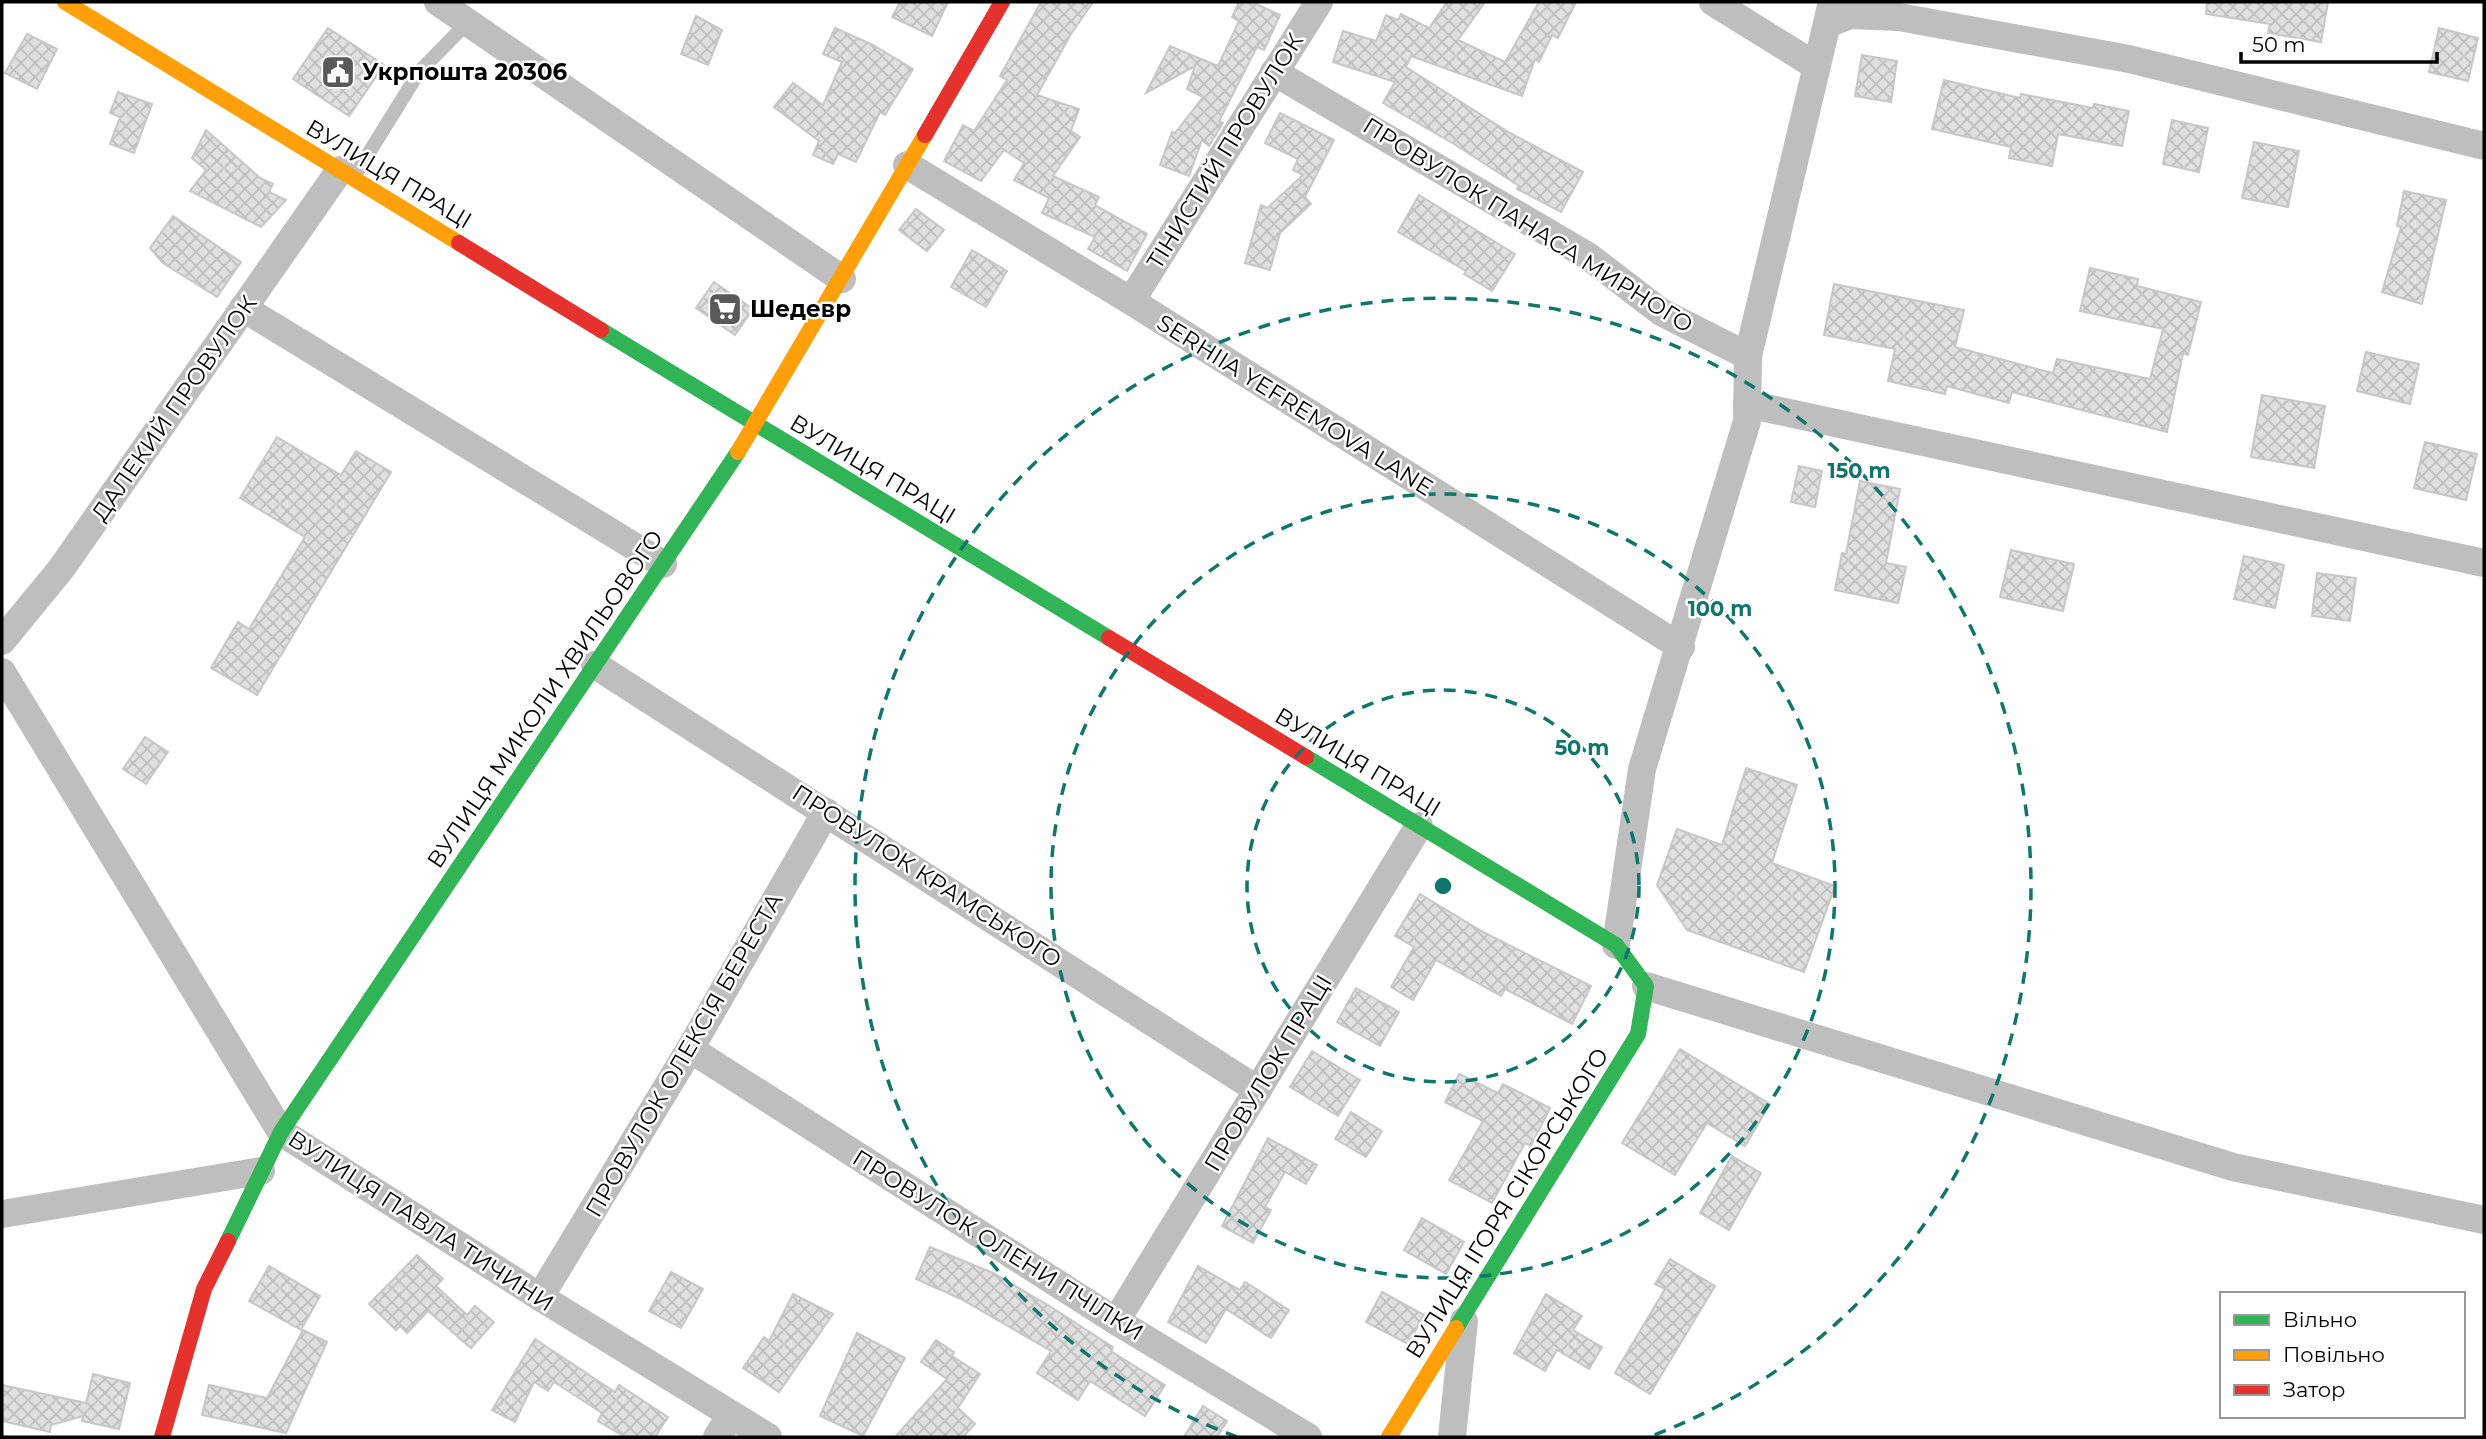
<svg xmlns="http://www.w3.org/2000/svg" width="2486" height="1439" viewBox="0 0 2486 1439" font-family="Montserrat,sans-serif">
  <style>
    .building { fill: url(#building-cross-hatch); stroke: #c7c7c7; stroke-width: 2 }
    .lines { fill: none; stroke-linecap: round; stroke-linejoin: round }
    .lane { stroke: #bebebe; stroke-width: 14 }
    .street { stroke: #bebebe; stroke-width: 28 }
    .fast { stroke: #30b455; stroke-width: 16 }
    .slow { stroke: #ff9f0a; stroke-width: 16 }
    .jam { stroke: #e5322d; stroke-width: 16 }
    .ring { fill: none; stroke: #0f766e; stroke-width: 3.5; stroke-dasharray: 12 9 }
    .labels { text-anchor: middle; stroke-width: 5; stroke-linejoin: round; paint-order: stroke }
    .poi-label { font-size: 23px; font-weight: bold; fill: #000; stroke: #fff; text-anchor: start }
    .street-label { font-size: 23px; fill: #000; stroke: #fff }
    .centre { fill: #0f766e; stroke: #fff; stroke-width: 3.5 }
    .ring-label { font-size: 21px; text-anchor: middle; font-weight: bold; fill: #0f766e; stroke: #fff; stroke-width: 5; stroke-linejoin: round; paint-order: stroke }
  </style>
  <defs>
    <pattern id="building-cross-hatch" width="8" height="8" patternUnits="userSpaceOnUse" patternTransform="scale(1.75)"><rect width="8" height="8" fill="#dfdfdf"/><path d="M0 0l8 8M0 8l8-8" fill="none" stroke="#bebebe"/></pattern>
  </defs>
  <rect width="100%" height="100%" fill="#fff"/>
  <g class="building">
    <polygon points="900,2 948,2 932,36 892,17"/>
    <polygon points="1041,2 1093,2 1071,34 1037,95 1079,109 1071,131 1080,137 1053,176 1099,197 1095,205 1147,234 1127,271 1088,249 1095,237 1042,213 1049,198 1014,180 1024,163 1004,150 981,181 944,161 963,125 974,131 1007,80 1000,76"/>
    <polygon points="1239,2 1252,2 1280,15 1264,50 1257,47 1219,121 1223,123 1209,146 1202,140 1189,176 1160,165 1172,132 1175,133 1203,97 1187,89 1195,66 1146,93 1170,46 1218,66 1239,21 1232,17"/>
    <polygon points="1447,2 1485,2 1458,40 1505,62 1539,2 1576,2 1558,38 1552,35 1539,62 1535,59 1522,96 1411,56 1406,67 1510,133 1583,172 1561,212 1517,189 1519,186 1454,144 1383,103 1395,82 1333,62 1343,31 1376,41 1386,15 1398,20 1401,14 1429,28"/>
    <polygon points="2207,2 2328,2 2321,42 2268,33 2270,24 2206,14"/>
    <polygon points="696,16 722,30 708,65 681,54"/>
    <polygon points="328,28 384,65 349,116 293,79"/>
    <polygon points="835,28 873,45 913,69 885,115 880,112 856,162 838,154 833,164 813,155 819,141 774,107 793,83 823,105 842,62 823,54"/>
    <polygon points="2439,28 2478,38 2468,81 2429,72"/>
    <polygon points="27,34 57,49 37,89 5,73"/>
    <polygon points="1862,55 1897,61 1891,102 1855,96"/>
    <polygon points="1944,80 2020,98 2021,94 2093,108 2094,104 2129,111 2122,146 2058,134 2052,166 2009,158 2011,147 1932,129"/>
    <polygon points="118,92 152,104 134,153 110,144 120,117 110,113"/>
    <polygon points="1280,113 1334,140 1305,197 1311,204 1280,233 1270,270 1245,263 1261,205 1267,208 1303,175 1293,170 1298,159 1265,143"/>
    <polygon points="2172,120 2208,128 2199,172 2163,164"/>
    <polygon points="206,130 260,178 273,184 269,192 286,200 261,227 190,191 206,170 192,158"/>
    <polygon points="2254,142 2299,151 2288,207 2242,198"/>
    <polygon points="2404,191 2446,200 2422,304 2382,292 2401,227 2397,226"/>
    <polygon points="1419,195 1515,254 1492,291 1464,274 1466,271 1398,232"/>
    <polygon points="916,209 944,230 927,251 899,230"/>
    <polygon points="173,216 241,262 217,297 163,263 150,248"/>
    <polygon points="972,250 1007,271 986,307 951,287"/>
    <polygon points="2090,268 2138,279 2137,286 2201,302 2188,355 2183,353 2167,432 2012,392 2009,403 1947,386 1945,394 1888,381 1895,349 1824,335 1834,284 1964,310 1955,347 2053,373 2057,359 2150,379 2163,329 2080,311"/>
    <polygon points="714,282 753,309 735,335 696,308"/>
    <polygon points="2366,352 2419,364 2410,404 2357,391"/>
    <polygon points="2262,395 2325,406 2314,468 2251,457"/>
    <polygon points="277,437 341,475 356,451 391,472 257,695 211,668 238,622 249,629 305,537 240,498"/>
    <polygon points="2425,442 2477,454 2466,500 2414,488"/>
    <polygon points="1799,466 1822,471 1815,507 1791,502"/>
    <polygon points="1860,481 1900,489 1886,563 1906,567 1898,603 1835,590 1842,553 1846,554"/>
    <polygon points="2011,550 2074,564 2063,611 2000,597"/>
    <polygon points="2244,556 2284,565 2275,608 2234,599"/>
    <polygon points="2317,573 2356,578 2350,621 2312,616"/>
    <polygon points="145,737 168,752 146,784 123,769"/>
    <polygon points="1746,768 1797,785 1772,863 1835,886 1804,972 1687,930 1657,885 1677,829 1722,845"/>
    <polygon points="1420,894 1483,932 1591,986 1572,1024 1505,989 1501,996 1436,960 1413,1000 1391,987 1414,947 1395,936"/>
    <polygon points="1356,988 1399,1012 1380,1046 1337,1022"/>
    <polygon points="1680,1049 1770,1104 1745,1146 1707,1123 1675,1175 1622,1143"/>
    <polygon points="1312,1051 1360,1080 1338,1116 1290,1087"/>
    <polygon points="1459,1074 1498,1093 1503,1084 1550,1108 1531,1146 1525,1143 1492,1203 1449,1180 1483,1121 1445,1102"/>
    <polygon points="1351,1112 1382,1131 1366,1157 1335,1139"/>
    <polygon points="1268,1138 1317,1165 1306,1184 1285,1172 1265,1207 1271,1210 1253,1243 1222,1226"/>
    <polygon points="1732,1156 1761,1173 1729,1230 1700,1213"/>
    <polygon points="1422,1218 1464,1242 1446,1274 1404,1250"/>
    <polygon points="930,1247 993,1273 1048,1305 1113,1347 1111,1351 1165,1385 1145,1416 1090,1381 1078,1400 1037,1373 1051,1351 961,1299 916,1279"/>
    <polygon points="417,1255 443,1279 436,1286 467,1315 475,1306 494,1322 471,1348 428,1311 407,1333 400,1326 396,1330 369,1304"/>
    <polygon points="1670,1259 1715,1286 1650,1394 1615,1373 1665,1289 1655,1284"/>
    <polygon points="269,1266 320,1296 301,1330 249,1301"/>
    <polygon points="1198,1266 1240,1290 1245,1282 1289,1310 1271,1338 1226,1309 1206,1343 1168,1322"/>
    <polygon points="671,1272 703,1289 681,1328 649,1311"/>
    <polygon points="1382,1292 1424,1315 1408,1344 1366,1322"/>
    <polygon points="793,1294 833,1314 779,1392 743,1368 764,1337 769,1341"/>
    <polygon points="1546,1294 1582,1316 1573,1330 1602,1347 1589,1369 1557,1350 1545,1371 1514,1353"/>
    <polygon points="303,1330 327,1342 286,1433 202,1415 209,1385 267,1398"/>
    <polygon points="857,1333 905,1358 863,1436 820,1416"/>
    <polygon points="535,1339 615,1392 619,1385 668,1417 655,1437 625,1437 598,1421 602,1413 554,1382 548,1391 534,1382 515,1422 492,1410"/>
    <polygon points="936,1340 954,1352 952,1356 980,1374 958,1408 975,1424 963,1437 895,1437 947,1379 921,1362"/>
    <polygon points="93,1374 130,1383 119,1429 82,1421 83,1416 51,1425 50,1432 2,1421 2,1385 86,1403"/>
    <polygon points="1203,1406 1227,1421 1217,1437 1184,1437"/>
  </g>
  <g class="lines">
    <polyline class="lane" points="354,177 419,72 468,22"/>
    <g class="street">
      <polyline points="438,2 842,279"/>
      <polyline points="1713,2 1816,66"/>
      <polyline points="1827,24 1851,15 1899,17 2129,59 2484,146"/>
      <polyline points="1274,72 1588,256 1661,312 1748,356"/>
      <polyline points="907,165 1131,301 1681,647"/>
      <polyline points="1131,301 1319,2"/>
      <polyline points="243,308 663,564"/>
      <polyline points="1747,404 2484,563"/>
      <polyline points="2,641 61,569 340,170"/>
      <polyline points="595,665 1258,1090"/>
      <polyline points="2,672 281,1132 540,1297 768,1437"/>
      <polyline points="1616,945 1642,769 1747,421 1748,356 1832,2"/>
      <polyline points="1646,986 2233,1167 2484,1220"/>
      <polyline points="690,1049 1116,1321 1308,1437"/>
      <polyline points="2,1214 261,1171"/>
      <polyline points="540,1297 690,1049 826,812"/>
      <polyline points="1116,1321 1419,826"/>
      <polyline points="717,1437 731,1415"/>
      <polyline points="1452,1437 1464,1321"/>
    </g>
    <g class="fast">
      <polyline points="601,330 1109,638"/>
      <polyline points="1306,757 1616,945 1646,986 1638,1034 1456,1328"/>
      <polyline points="228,1241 281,1132 738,452"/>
    </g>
    <g class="slow">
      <polyline points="65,2 459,243"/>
      <polyline points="738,452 925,135"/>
      <polyline points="1389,1437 1456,1328"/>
    </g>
    <g class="jam">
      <polyline points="925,135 1002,2"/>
      <polyline points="459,243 601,330"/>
      <polyline points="1109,638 1306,757"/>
      <polyline points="162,1437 204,1289 228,1241"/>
    </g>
  </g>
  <g class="ring">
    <circle cx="1443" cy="886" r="196"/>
    <circle cx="1443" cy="886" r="392"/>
    <path d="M1237 1437A588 588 0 1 1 1649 1437"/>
  </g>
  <defs>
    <g id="civic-square" transform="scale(1.75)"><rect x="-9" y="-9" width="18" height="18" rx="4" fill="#595959" stroke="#fff"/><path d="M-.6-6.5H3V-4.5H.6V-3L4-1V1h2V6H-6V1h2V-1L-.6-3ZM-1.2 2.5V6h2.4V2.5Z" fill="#fff"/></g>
    <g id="supermarket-square" transform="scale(1.75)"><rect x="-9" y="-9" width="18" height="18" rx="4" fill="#595959" stroke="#fff"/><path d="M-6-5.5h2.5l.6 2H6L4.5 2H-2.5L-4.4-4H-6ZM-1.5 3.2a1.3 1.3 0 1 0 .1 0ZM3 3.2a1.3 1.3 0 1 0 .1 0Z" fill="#fff"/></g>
  </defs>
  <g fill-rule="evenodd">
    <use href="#civic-square" x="338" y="72"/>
    <use href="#supermarket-square" x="725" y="309"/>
  </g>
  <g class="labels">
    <g class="poi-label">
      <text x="362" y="80">Укрпошта 20306</text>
      <text x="750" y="317">Шедевр</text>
    </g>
    <g class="street-label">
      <text transform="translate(1225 151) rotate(-58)" y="8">ТІНИСТИЙ ПРОВУЛОК</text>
      <text transform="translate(389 174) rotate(31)" y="8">ВУЛИЦЯ ПРАЦІ</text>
      <text transform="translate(1528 225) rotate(32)" y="8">ПРОВУЛОК ПАНАСА МИРНОГО</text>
      <text transform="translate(1295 405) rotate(32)" y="8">SERHIIA YEFREMOVA LANE</text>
      <text transform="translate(174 408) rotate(-55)" y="8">ДАЛЕКИЙ ПРОВУЛОК</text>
      <text transform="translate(873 469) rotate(31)" y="8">ВУЛИЦЯ ПРАЦІ</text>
      <text transform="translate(545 699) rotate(-56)" y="8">ВУЛИЦЯ МИКОЛИ ХВИЛЬОВОГО</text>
      <text transform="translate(1358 762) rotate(31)" y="8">ВУЛИЦЯ ПРАЦІ</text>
      <text transform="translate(927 876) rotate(33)" y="8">ПРОВУЛОК КРАМСЬКОГО</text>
      <text transform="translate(684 1055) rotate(-60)" y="8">ПРОВУЛОК ОЛЕКСІЯ БЕРЕСТА</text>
      <text transform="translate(1268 1073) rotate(-59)" y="8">ПРОВУЛОК ПРАЦІ</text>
      <text transform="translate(1507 1203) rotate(-58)" y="8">ВУЛИЦЯ ІГОРЯ СІКОРСЬКОГО</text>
      <text transform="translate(421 1221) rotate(33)" y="8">ВУЛИЦЯ ПАВЛА ТИЧИНИ</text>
      <text transform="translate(998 1245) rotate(32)" y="8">ПРОВУЛОК ОЛЕНИ ПЧІЛКИ</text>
    </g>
  </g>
  <circle cx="1443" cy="886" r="10" class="centre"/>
  <g class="ring-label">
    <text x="1859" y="478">150 m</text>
    <text x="1720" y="616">100 m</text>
    <text x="1582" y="755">50 m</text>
  </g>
  <rect width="2486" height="1439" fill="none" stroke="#000000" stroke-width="7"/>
  <rect x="2220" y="1292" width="245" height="126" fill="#ffffff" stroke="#999999" stroke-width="2"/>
  <rect x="2234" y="1315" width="35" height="10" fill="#30b455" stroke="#999999" stroke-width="2"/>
  <text x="2283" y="1327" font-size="21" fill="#000000">Вільно</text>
  <rect x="2234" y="1350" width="35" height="10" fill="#ff9f0a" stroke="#999999" stroke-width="2"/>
  <text x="2283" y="1362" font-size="21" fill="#000000">Повільно</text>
  <rect x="2234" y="1385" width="35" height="10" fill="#e5322d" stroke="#999999" stroke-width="2"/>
  <text x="2283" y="1397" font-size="21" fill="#000000">Затор</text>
  <path d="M2241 52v10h196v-10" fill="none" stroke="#000000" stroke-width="3.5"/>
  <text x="2252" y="52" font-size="21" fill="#000000" stroke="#ffffff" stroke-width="5" paint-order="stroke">50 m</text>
</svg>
